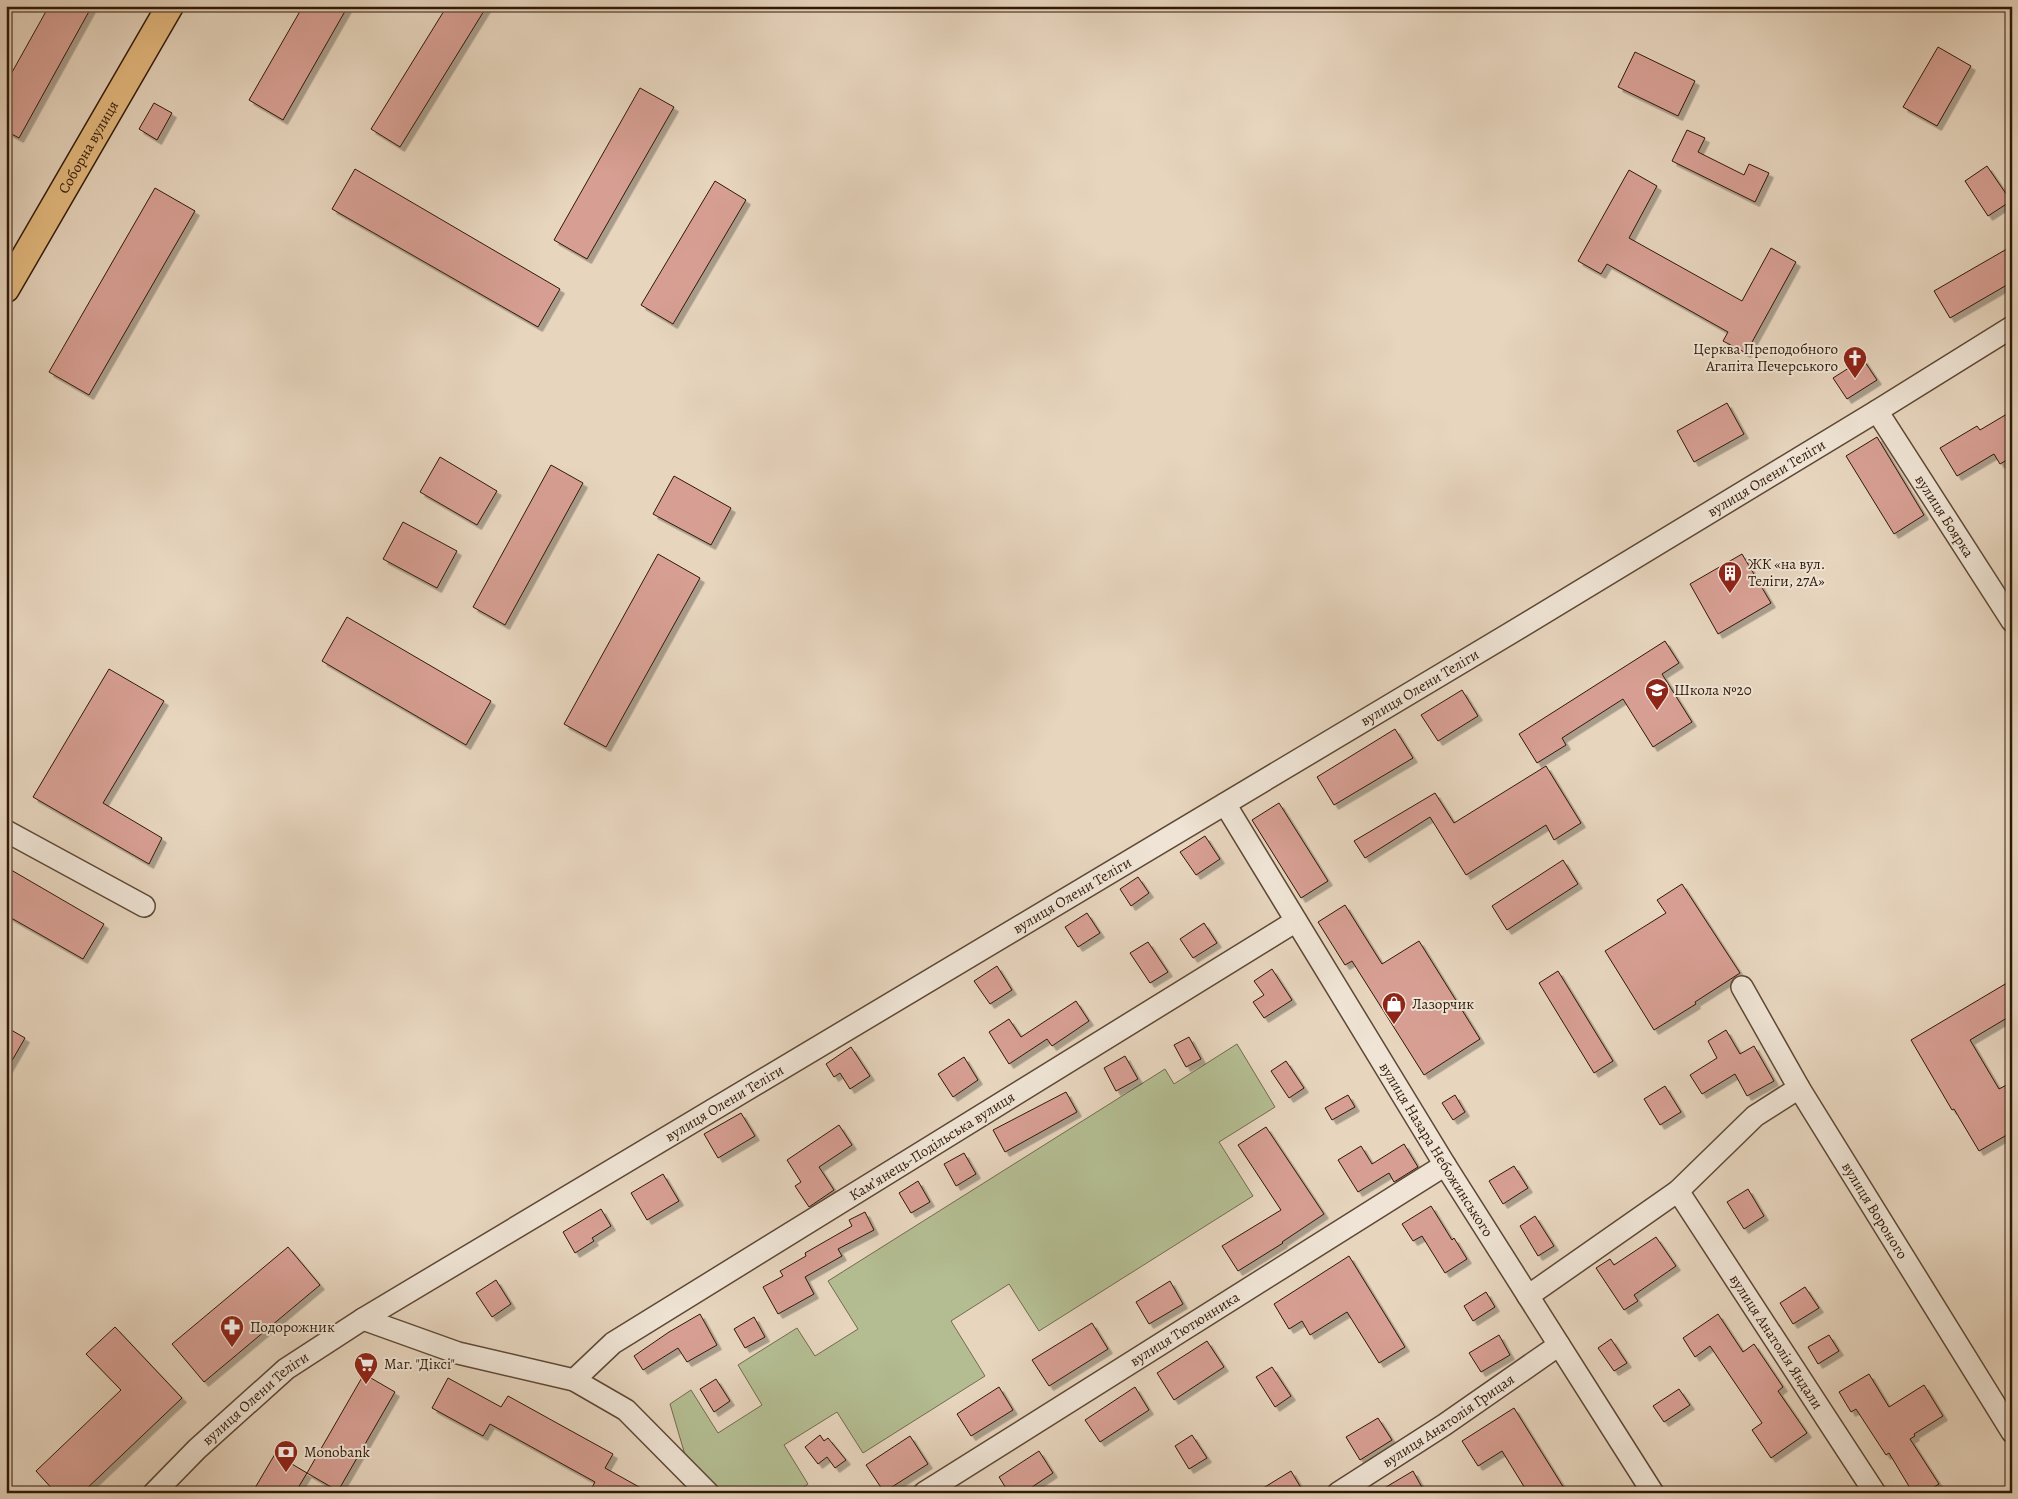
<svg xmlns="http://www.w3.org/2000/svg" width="2018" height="1499" viewBox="0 0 2018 1499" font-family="Alegreya,serif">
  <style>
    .green { fill: #b4bd92; stroke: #726b4c }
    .building { fill: #d79f93; stroke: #301907; filter: url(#shadow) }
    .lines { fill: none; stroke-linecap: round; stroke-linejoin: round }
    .minor-casing { stroke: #5e4835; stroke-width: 24 }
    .major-casing { stroke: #301907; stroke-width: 29 }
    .minor { stroke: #efe4d5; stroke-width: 21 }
    .major { stroke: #e4ba7f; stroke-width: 26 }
    .labels { text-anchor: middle; stroke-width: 4; stroke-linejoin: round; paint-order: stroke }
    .street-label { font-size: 15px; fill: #301907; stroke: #efe4d5 }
    .poi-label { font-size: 15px; fill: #301907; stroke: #efe4d5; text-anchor: start }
  </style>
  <defs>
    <filter id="shadow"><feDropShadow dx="4.5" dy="4.5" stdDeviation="0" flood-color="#0004"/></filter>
  </defs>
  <rect width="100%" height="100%" fill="#e7d5be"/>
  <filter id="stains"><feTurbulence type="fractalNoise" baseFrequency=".004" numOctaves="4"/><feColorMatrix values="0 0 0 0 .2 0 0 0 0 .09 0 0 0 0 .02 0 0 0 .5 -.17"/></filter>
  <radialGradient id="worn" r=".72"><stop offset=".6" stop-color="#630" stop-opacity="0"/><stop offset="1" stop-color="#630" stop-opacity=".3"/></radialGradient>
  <polygon class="green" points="1237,1044 1275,1107 1219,1142 1253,1196 1039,1331 1009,1284 951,1321 985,1376 863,1453 837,1412 784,1445 808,1484 795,1493 715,1493 688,1465 670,1404 691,1390 718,1433 762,1405 738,1365 797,1328 815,1356 858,1329 828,1281 1165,1069 1174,1084"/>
  <g class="building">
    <polygon points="49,6 92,6 19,138 6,131 6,83"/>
    <polygon points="303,6 348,6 283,120 249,100"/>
    <polygon points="447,6 487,6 400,147 371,129"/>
    <polygon points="1938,47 1971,66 1937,126 1903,107"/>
    <polygon points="1635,52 1695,81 1678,116 1618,87"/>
    <polygon points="640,88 674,107 587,259 554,240"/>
    <polygon points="154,103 172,113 157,140 139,129"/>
    <polygon points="1687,130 1705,138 1698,152 1744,175 1749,164 1769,173 1755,202 1672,161"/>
    <polygon points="1987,166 2011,201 1988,216 1965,181"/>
    <polygon points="355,169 560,289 538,327 332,209"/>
    <polygon points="1629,170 1657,186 1629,238 1742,301 1771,248 1796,262 1746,353 1723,341 1728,332 1607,264 1601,274 1578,261"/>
    <polygon points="715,181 746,200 673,324 641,305"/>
    <polygon points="155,188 195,211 89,395 49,372"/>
    <polygon points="2012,246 2012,282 1950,318 1934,291"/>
    <polygon points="1863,359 1877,380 1847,399 1833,378"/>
    <polygon points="1727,403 1744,434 1694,462 1677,431"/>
    <polygon points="2012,411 2012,457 2000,464 1994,454 1957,476 1940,448 1977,426 1980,430"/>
    <polygon points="1877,437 1924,515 1894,534 1846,456"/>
    <polygon points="440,457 497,491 477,525 420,492"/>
    <polygon points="551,465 583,483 505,625 473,607"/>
    <polygon points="674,476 731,508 711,545 653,514"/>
    <polygon points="403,522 457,551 437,588 383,559"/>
    <polygon points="658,554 700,578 606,747 564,724"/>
    <polygon points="1742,554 1771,603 1718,634 1690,584"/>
    <polygon points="347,617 491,701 466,745 322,661"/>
    <polygon points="1665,641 1679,663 1662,674 1692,722 1653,747 1623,699 1562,738 1566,745 1537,763 1519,734"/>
    <polygon points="109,669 164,701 103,803 162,838 149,864 33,797"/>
    <polygon points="1462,690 1478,716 1438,741 1421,715"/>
    <polygon points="1395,729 1413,758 1334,805 1317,777"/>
    <polygon points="1546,766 1581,823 1554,840 1546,825 1466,875 1430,817 1365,858 1354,841 1435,793 1454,823"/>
    <polygon points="1279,803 1328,881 1301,898 1252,820"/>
    <polygon points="1205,836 1220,859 1196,875 1180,852"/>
    <polygon points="1563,860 1578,884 1507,930 1492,906"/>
    <polygon points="6,867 104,924 83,959 6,915"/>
    <polygon points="1138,877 1149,893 1131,906 1120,889"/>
    <polygon points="1682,884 1740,973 1695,1002 1696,1004 1654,1030 1605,951 1666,913 1657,900"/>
    <polygon points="1345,905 1382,964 1419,941 1480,1039 1424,1075 1352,961 1345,965 1318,922"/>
    <polygon points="1087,913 1100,933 1078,947 1065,927"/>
    <polygon points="1204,923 1217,943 1193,958 1180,939"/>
    <polygon points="1148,942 1168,972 1150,983 1130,953"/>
    <polygon points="997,966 1012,990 990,1004 974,981"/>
    <polygon points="1272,969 1292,1000 1264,1018 1253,1002 1264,995 1254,981"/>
    <polygon points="1558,971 1613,1061 1594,1073 1539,983"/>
    <polygon points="2012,980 2012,1015 1970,1040 1999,1089 2012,1082 2012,1132 1979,1151 1954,1109 1952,1110 1911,1040"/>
    <polygon points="1076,1001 1089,1021 1052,1046 1047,1039 1009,1064 989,1032 1009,1019 1021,1037"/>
    <polygon points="6,1027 25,1038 6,1071"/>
    <polygon points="1726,1030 1740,1054 1754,1046 1774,1081 1747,1096 1735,1074 1702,1094 1690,1075 1717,1058 1708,1041"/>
    <polygon points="1189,1037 1201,1059 1186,1067 1174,1045"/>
    <polygon points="851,1047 870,1076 850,1089 840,1073 834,1077 826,1064"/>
    <polygon points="1125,1056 1138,1079 1116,1091 1104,1068"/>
    <polygon points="964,1057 978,1080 953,1097 938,1074"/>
    <polygon points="1286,1061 1304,1088 1289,1098 1271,1071"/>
    <polygon points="1665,1086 1681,1112 1660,1125 1644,1099"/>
    <polygon points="1066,1092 1077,1112 1005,1152 993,1130"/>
    <polygon points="1348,1095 1355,1107 1332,1120 1325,1108"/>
    <polygon points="1455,1095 1465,1112 1453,1120 1442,1103"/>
    <polygon points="741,1113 755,1136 718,1158 704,1134"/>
    <polygon points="839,1125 852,1145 819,1167 834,1190 809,1207 795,1186 801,1182 787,1160"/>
    <polygon points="1266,1127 1324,1214 1282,1242 1283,1243 1238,1271 1222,1246 1281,1210 1238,1145"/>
    <polygon points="1404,1144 1418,1167 1394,1182 1389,1173 1358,1192 1338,1160 1361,1146 1372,1164"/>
    <polygon points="964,1153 976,1174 956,1186 944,1164"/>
    <polygon points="1514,1166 1528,1188 1503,1204 1489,1181"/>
    <polygon points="663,1174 679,1201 647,1220 631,1193"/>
    <polygon points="918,1181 930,1202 911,1213 899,1193"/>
    <polygon points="1748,1189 1764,1216 1744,1229 1727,1202"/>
    <polygon points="1431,1206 1452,1240 1454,1238 1467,1259 1445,1273 1422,1236 1413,1241 1402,1224"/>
    <polygon points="601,1209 611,1226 592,1238 594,1241 575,1253 563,1232"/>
    <polygon points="865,1212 874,1230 838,1249 842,1256 805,1277 814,1294 778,1314 763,1287 783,1276 780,1271 806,1256 805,1253 852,1226 849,1220"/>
    <polygon points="1535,1216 1554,1246 1538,1256 1520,1226"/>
    <polygon points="1656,1237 1676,1266 1634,1295 1638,1301 1624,1310 1596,1268 1610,1259 1614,1265"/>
    <polygon points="288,1247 320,1285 204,1382 172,1344"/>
    <polygon points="1349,1256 1405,1347 1379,1363 1347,1312 1310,1335 1302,1321 1289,1329 1274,1304"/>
    <polygon points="496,1280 511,1304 492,1317 476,1293"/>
    <polygon points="1170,1281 1183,1304 1149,1324 1136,1302"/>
    <polygon points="1805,1287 1819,1308 1793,1324 1780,1303"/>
    <polygon points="1486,1292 1495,1307 1473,1321 1464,1306"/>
    <polygon points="700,1314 717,1345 687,1362 678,1348 643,1370 634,1356 669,1332"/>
    <polygon points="1718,1314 1743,1352 1754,1344 1783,1387 1778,1391 1807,1433 1771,1458 1752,1430 1762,1423 1710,1346 1695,1357 1683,1338"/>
    <polygon points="754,1317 765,1337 745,1348 734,1329"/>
    <polygon points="1092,1323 1108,1349 1049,1386 1032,1360"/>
    <polygon points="115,1327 182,1398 82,1493 56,1493 36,1471 121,1390 86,1354"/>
    <polygon points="1499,1335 1510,1355 1481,1372 1469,1353"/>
    <polygon points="1829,1335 1839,1351 1818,1364 1808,1347"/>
    <polygon points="1611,1339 1627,1363 1614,1371 1598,1348"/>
    <polygon points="1207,1341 1224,1367 1174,1400 1157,1373"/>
    <polygon points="1272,1367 1291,1396 1275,1407 1256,1377"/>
    <polygon points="364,1374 395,1392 338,1491 307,1473"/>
    <polygon points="1869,1374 1889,1407 1924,1385 1943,1416 1914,1434 1915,1436 1910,1439 1939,1484 1924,1493 1913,1493 1889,1453 1886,1455 1856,1409 1851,1412 1839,1392"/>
    <polygon points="448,1378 501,1407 508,1396 613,1454 605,1468 650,1493 589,1493 595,1482 490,1424 483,1436 432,1408"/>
    <polygon points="716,1379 730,1401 714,1412 700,1389"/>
    <polygon points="999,1387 1013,1410 971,1436 957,1414"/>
    <polygon points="1135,1387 1149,1410 1100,1442 1085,1420"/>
    <polygon points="1679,1389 1690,1405 1664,1422 1653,1406"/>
    <polygon points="1514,1408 1567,1493 1528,1493 1502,1451 1478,1466 1462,1441"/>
    <polygon points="1378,1418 1392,1440 1360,1460 1346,1437"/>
    <polygon points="820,1435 824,1441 828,1438 846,1460 835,1468 827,1457 818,1464 805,1447"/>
    <polygon points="1192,1435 1207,1458 1189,1469 1175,1446"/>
    <polygon points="910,1436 928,1464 884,1492 866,1465"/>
    <polygon points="1039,1451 1053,1473 1023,1493 1009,1493 999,1477"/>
    <polygon points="275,1454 307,1473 295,1493 252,1493"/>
    <polygon points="1291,1471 1304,1493 1255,1493"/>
    <polygon points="1413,1471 1425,1493 1376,1493"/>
  </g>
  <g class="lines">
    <g class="minor-casing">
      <g id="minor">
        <path id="s1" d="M1877,411L2012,621"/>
        <path id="s2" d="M1225,804L1445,1165L1653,1493"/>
        <polyline points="6,831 144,906"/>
        <path id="s3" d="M1742,987L1799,1088L2012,1432"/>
        <path id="s4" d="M1678,1191L1875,1493"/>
        <polyline points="1528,1296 1678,1191 1755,1116 1799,1088"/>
        <polyline points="363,1319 458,1353 574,1380 626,1410 708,1493"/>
        <polyline points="574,1380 613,1343 1296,921"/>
        <path id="s5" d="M154,1493L197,1449L286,1369L363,1319L1509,634L1877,411L2012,327"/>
        <path id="s6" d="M924,1493L1445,1165"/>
        <path id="s7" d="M1338,1493L1444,1425L1559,1345"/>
      </g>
    </g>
    <g class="major-casing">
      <g id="major">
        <path id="s8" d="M6,289L170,6"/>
      </g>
    </g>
    <use href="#minor" class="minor"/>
    <use href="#major" class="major"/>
  </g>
  <defs>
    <g id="church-pin" transform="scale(1.25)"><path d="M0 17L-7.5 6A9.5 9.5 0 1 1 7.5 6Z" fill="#8f2418" stroke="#efe4d5"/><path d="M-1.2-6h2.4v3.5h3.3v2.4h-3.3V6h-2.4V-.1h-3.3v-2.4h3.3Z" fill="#fff"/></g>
    <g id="building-pin" transform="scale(1.25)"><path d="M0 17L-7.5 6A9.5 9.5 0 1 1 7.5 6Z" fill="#8f2418" stroke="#efe4d5"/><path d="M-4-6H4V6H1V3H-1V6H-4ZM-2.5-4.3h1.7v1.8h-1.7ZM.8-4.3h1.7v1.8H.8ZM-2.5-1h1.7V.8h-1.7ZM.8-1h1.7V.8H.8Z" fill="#fff"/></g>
    <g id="school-pin" transform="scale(1.25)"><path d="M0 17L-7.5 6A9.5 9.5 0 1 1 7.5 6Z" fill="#8f2418" stroke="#efe4d5"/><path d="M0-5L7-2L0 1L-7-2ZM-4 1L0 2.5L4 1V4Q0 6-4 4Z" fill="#fff"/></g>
    <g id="shop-pin" transform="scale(1.25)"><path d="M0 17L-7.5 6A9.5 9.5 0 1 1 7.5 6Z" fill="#8f2418" stroke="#efe4d5"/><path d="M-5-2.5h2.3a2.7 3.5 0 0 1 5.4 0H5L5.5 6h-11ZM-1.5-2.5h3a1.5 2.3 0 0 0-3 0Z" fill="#fff"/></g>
    <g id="pharmacy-pin" transform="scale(1.25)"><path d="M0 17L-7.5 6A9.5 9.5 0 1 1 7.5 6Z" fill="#8f2418" stroke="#efe4d5"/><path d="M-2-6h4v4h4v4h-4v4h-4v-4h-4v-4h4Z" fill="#fff"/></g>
    <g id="supermarket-pin" transform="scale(1.25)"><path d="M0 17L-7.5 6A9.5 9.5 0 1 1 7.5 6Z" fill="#8f2418" stroke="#efe4d5"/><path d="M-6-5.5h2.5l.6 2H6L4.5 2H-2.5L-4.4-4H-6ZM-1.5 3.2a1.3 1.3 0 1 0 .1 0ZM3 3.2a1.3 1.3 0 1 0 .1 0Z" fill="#fff"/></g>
    <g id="bank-pin" transform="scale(1.25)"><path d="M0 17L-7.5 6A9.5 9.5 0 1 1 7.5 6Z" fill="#8f2418" stroke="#efe4d5"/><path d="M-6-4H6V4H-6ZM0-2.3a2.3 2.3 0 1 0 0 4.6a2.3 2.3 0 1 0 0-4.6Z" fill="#fff"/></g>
  </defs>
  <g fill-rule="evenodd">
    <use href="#church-pin" x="1855" y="358"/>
    <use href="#building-pin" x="1730" y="573"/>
    <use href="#school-pin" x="1657" y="690"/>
    <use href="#shop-pin" x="1394" y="1004"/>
    <use href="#pharmacy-pin" x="232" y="1327"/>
    <use href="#supermarket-pin" x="366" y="1364"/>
    <use href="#bank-pin" x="286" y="1452"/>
  </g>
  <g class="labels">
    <g class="street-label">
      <text dy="5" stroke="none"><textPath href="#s8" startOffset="164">Соборна вулиця</textPath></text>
      <text dy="5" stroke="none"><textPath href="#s5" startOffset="1909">вулиця Олени Теліги</textPath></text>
      <text dy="5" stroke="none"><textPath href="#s1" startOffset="125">вулиця Боярка</textPath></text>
      <text dy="5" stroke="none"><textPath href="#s5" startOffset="1504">вулиця Олени Теліги</textPath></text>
      <text dy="5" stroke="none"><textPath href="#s5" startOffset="1099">вулиця Олени Теліги</textPath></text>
      <text dy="5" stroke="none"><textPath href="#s5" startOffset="694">вулиця Олени Теліги</textPath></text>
      <text transform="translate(932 1146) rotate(-32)" y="5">Камʼянець-Подільська вулиця</text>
      <text dy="5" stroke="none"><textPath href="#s2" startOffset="405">вулиця Назара Небожинського</textPath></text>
      <text dy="5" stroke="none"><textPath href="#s3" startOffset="260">вулиця Вороного</textPath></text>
      <text dy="5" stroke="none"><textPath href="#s6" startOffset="308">вулиця Тютюнника</textPath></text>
      <text dy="5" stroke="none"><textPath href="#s4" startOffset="180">вулиця Анатолія Яндали</textPath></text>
      <text dy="5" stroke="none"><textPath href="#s5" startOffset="139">вулиця Олени Теліги</textPath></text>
      <text dy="5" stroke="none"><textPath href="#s7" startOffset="132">вулиця Анатолія Грицая</textPath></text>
    </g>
    <g class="poi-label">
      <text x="1838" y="354" text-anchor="end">Церква Преподобного<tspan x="1838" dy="17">Агапіта Печерського</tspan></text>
      <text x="1748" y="569">ЖК «на вул.<tspan x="1748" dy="17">Теліги, 27А»</tspan></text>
      <text x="1674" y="695">Школа №20</text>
      <text x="1412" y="1009">Лазорчик</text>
      <text x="250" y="1332">Подорожник</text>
      <text x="384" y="1369">Маг. "Діксі"</text>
      <text x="304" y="1457">Monobank</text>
    </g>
  </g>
  <rect width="2018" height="1499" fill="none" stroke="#e7d5be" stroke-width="25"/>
  <rect x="8" y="8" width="2003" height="1484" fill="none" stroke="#301907" stroke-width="2.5"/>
  <rect x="12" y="12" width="1993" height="1474" fill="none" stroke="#301907"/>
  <rect width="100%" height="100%" filter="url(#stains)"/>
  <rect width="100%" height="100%" fill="url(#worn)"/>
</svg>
